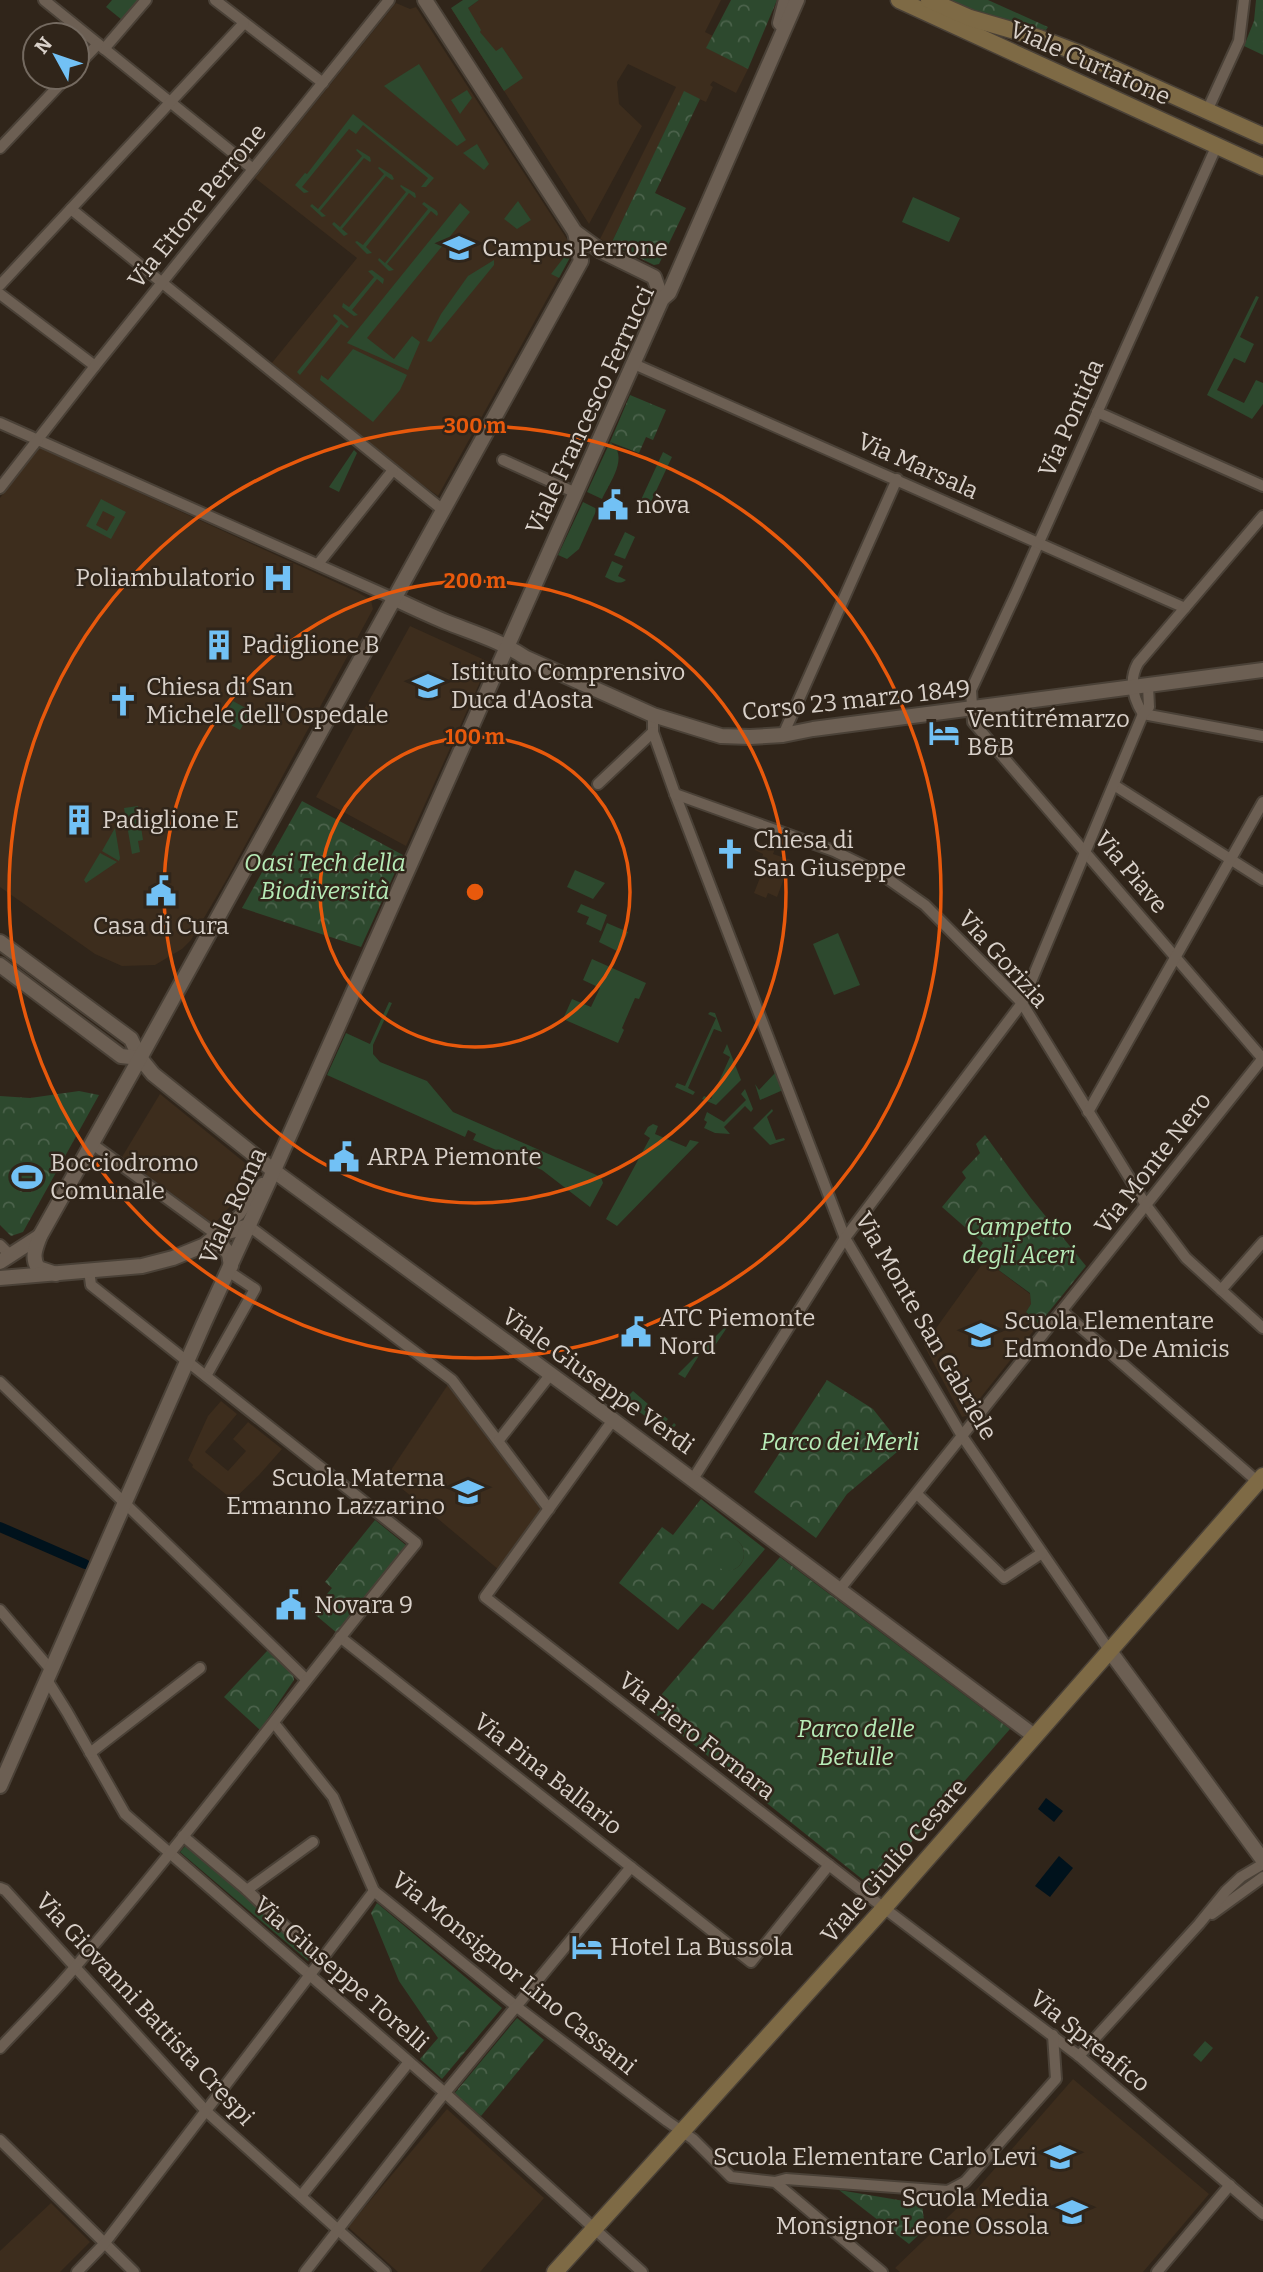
<svg xmlns="http://www.w3.org/2000/svg" width="1263" height="2272" viewBox="0 0 1263 2272" font-family="Bitter,serif">
  <style>
    .built { fill: #3d2d1d }
    .grass { fill: #2d492e; fill-rule: evenodd }
    .park { fill: url(#park-crowns); fill-rule: evenodd }
    .water { fill: #00121c }
    .lines { fill: none; stroke-linecap: round; stroke-linejoin: round }
    .canal { stroke: #00121c; stroke-width: 10 }
    .minor-casing { stroke: #4a4137; stroke-width: 14 }
    .tertiary-casing { stroke: #4a4137; stroke-width: 18 }
    .secondary-casing { stroke: #4a4137; stroke-width: 19 }
    .minor { stroke: #6c5f53; stroke-width: 10 }
    .tertiary { stroke: #6c5f53; stroke-width: 14 }
    .secondary { stroke: #7e6a45; stroke-width: 16 }
    .ring { fill: none; stroke: #e8590c; stroke-width: 3.5 }
    .labels { text-anchor: middle; stroke-width: 5; stroke-linejoin: round; paint-order: stroke }
    .street-label { font-size: 24px; fill: #d9d1ca; stroke: #30251a }
    .poi-label { font-size: 24px; fill: #d9d1ca; stroke: #30251a; text-anchor: start }
    .park-label { font-size: 24px; font-style: italic; fill: #b6ebb7; stroke: #30251a }
    .centre { fill: #e8590c; stroke: #30251a; stroke-width: 3.5 }
    .ring-label { font-size: 21px; text-anchor: middle; font-weight: bold; fill: #e8590c; stroke: #30251a; stroke-width: 5; stroke-linejoin: round; paint-order: stroke }
  </style>
  <defs>
    <pattern id="park-crowns" width="20" height="18" patternUnits="userSpaceOnUse" patternTransform="scale(1.75)"><rect width="20" height="18" fill="#2d492e"/><path d="M2 6a3 3 0 1 1 6 0M12 15a3 3 0 1 1 6 0" fill="none" stroke="#4b624b"/></pattern>
  </defs>
  <rect width="100%" height="100%" fill="#30251a"/>
  <g class="built">
    <polygon points="479,0 721,0 705,32 713,36 707,48 748,69 736,93 713,81 710,85 713,87 706,102 684,92 611,244 600,239 676,87 628,64 617,82 619,104 642,126 589,224 451,8 468,8"/>
    <polygon points="396,3 410,9 416,7 574,250 438,496 389,461 271,364 357,258 255,178"/>
    <polygon points="39,447 357,592 371,600 373,609 228,877 191,940 182,949 155,965 122,966 95,954 0,887 0,498"/>
    <polygon points="410,626 489,662 406,846 316,797"/>
    <polygon points="758,842 775,849 773,854 791,860 777,897 768,893 766,898 754,893 767,860 762,858 763,854 755,850"/>
    <polygon points="160,1094 255,1171 254,1180 214,1224 122,1157"/>
    <polygon points="985,1260 1030,1294 1031,1304 1026,1312 1039,1324 966,1416 962,1417 924,1345"/>
    <polygon points="449,1383 543,1507 543,1512 499,1570 387,1476"/>
    <polygon points="221,1401 237,1414 205,1452 228,1471 246,1451 233,1439 248,1422 282,1449 259,1475 233,1500 192,1467 193,1465 188,1460 208,1416"/>
    <polygon points="1073,2079 1209,2194 1143,2272 900,2272 895,2268 977,2189"/>
    <polygon points="447,2109 544,2198 480,2272 398,2272 348,2227"/>
    <polygon points="51,2203 90,2242 60,2272 0,2272 0,2251"/>
  </g>
  <g class="grass">
    <polygon points="112,0 138,0 122,20 106,7"/>
    <polygon points="463,0 479,0 468,8 481,30 480,32 496,51 502,47 523,78 504,91 451,8"/>
    <polygon points="419,64 466,140 457,146 384,86"/>
    <polygon points="467,90 472,98 460,114 451,100"/>
    <polygon points="353,114 434,178 426,187 421,187 428,178 363,125 356,134 349,129 302,187 309,192 304,193 295,185 305,173 307,174"/>
    <polygon points="477,144 489,164 484,170 463,153"/>
    <polygon points="357,149 370,157 371,161 370,162 364,158 320,211 326,216 322,217 310,206 312,204 318,209 362,156 356,150"/>
    <polygon points="379,167 392,175 394,179 392,180 386,176 342,229 348,234 344,236 332,224 334,222 340,227 384,174 378,168"/>
    <polygon points="401,185 415,193 416,197 415,198 409,193 366,247 372,253 367,254 355,242 357,241 363,245 406,192 400,186"/>
    <polygon points="913,197 960,218 949,242 902,222"/>
    <polygon points="518,201 531,220 517,229 504,219"/>
    <polygon points="424,202 437,211 438,214 437,216 431,211 387,264 394,270 389,271 378,260 379,258 385,263 428,209 422,204"/>
    <polygon points="460,203 470,212 367,338 394,359 412,336 420,342 408,370 347,343"/>
    <polygon points="572,247 574,250 559,278 551,274"/>
    <polygon points="494,260 494,265 431,342 427,341 441,314 468,276"/>
    <polygon points="372,270 384,279 383,284 377,279 352,310 358,315 354,316 342,307 343,303 349,307 374,277 368,271"/>
    <polygon points="1256,296 1259,297 1240,337 1254,344 1245,363 1234,358 1217,390 1244,403 1256,380 1263,383 1263,404 1252,419 1207,395"/>
    <polygon points="334,314 338,316 349,327 347,328 341,324 300,375 297,372 338,321 333,316"/>
    <polygon points="353,349 407,375 400,390 373,422 320,380 321,375 328,380"/>
    <path d="M610,442C630,456 610,482 602,499L587,492Z"/>
    <polygon points="354,450 357,453 339,492 329,487"/>
    <polygon points="663,452 672,457 649,506 640,502"/>
    <path d="M101,499L126,512L111,539L86,526ZM103,511L115,517L107,531L96,525Z"/>
    <polygon points="583,502 597,509 579,549 567,559 558,555"/>
    <polygon points="625,532 635,537 625,559 614,555"/>
    <path d="M612,561L623,566L618,576L626,580C619,586 612,580 605,577Z"/>
    <polygon points="233,701 251,711 240,730 222,720"/>
    <polygon points="138,806 143,840 138,841 140,852 132,854 124,808"/>
    <polygon points="115,828 120,858 119,861 102,851"/>
    <polygon points="100,853 117,862 86,883 84,880"/>
    <polygon points="575,870 605,883 593,899 567,887"/>
    <polygon points="581,904 607,915 601,931 586,924 589,917 577,912"/>
    <polygon points="607,923 628,932 619,952 599,942"/>
    <polygon points="838,933 860,985 834,995 813,944"/>
    <polygon points="592,959 646,983 639,999 635,998 622,1028 624,1030 618,1043 563,1019 572,999 591,1007 600,988 583,980"/>
    <polygon points="389,1002 392,1003 373,1045 373,1054 380,1062 427,1081 453,1112 601,1177 603,1183 590,1207 542,1170 473,1140 476,1134 468,1130 465,1137 327,1075 346,1033 370,1044"/>
    <polygon points="710,1012 715,1013 722,1032 714,1029 688,1088 695,1092 693,1095 675,1087 677,1083 685,1086 716,1018 708,1014"/>
    <polygon points="727,1044 741,1080 716,1105 702,1099 704,1096 711,1099 730,1057 723,1053"/>
    <polygon points="776,1072 783,1090 760,1100 755,1084 759,1090"/>
    <polygon points="745,1089 753,1109 751,1112 745,1106 724,1127 730,1134 715,1133 704,1128 707,1122 704,1120 707,1112 724,1122 746,1100 741,1094"/>
    <polygon points="772,1109 773,1111 767,1117 776,1140 784,1138 785,1140 770,1145 753,1128"/>
    <polygon points="653,1124 658,1126 655,1134 686,1147 690,1140 699,1142 617,1226 606,1219 650,1138 644,1134 648,1127"/>
    <polygon points="732,1320 710,1353 703,1349 685,1378 678,1374"/>
    <polygon points="633,1391 648,1404 644,1410 659,1422 664,1416 668,1419 663,1425 669,1429 674,1423 676,1425 668,1434 624,1400"/>
    <circle cx="727" cy="1554" r="17"/>
    <polygon points="185,1846 242,1894 311,1958 308,1961 180,1852"/>
    <polygon points="1205,2041 1213,2048 1201,2062 1193,2055"/>
  </g>
  <g class="park">
    <polygon points="731,0 777,0 748,69 706,48"/>
    <path d="M946,0H988L1048,27L1046,30C1012,27 977,13 946,0Z"/>
    <polygon points="1256,0 1263,0 1263,55 1244,46 1254,21"/>
    <polygon points="684,91 700,99 655,193 686,208 659,264 654,265 611,244"/>
    <polygon points="630,395 666,410 653,440 646,437 639,453 610,442"/>
    <polygon points="302,801 403,855 361,947 242,908"/>
    <polygon points="79,1091 99,1095 23,1232 11,1236 0,1225 0,1096 30,1098"/>
    <polygon points="985,1135 1030,1197 1086,1266 1039,1324 1026,1312 1031,1304 1030,1293 985,1260 978,1251 983,1243 942,1207 966,1178 962,1172 980,1153 976,1144"/>
    <polygon points="827,1380 873,1409 903,1447 847,1494 816,1538 754,1492"/>
    <path d="M701,1499L765,1549L713,1610L702,1603L678,1630L619,1583L662,1527L673,1535ZM726,1537C758,1540 743,1584 716,1566L711,1556L713,1545Z"/>
    <polygon points="375,1520 407,1546 337,1633 312,1612 332,1588 325,1582"/>
    <polygon points="780,1557 1010,1729 872,1887 649,1709"/>
    <polygon points="268,1650 293,1675 294,1680 260,1730 224,1697"/>
    <polygon points="377,1903 502,2008 442,2079 420,2059 438,2038 399,1981 371,1913"/>
    <polygon points="517,2018 544,2040 481,2116 454,2094"/>
    <polygon points="839,2190 922,2204 925,2229 909,2244"/>
  </g>
  <g class="water">
    <polygon points="1046,1798 1063,1811 1054,1822 1038,1809"/>
    <polygon points="1059,1856 1073,1868 1050,1897 1035,1886"/>
  </g>
  <g class="lines">
    <polyline class="canal" points="0,1527 85,1564"/>
    <g class="minor-casing">
      <g id="minor">
        <polyline points="44,0 253,169"/>
        <polyline points="215,0 323,83"/>
        <polyline points="104,49 146,0"/>
        <polyline points="77,66 98,44"/>
        <polyline points="1207,111 1239,41 1244,0"/>
        <polyline points="1217,145 1018,589 971,690 973,722 1263,1059"/>
        <polyline points="0,148 67,77"/>
        <polyline points="71,209 444,511"/>
        <polyline points="0,285 244,23"/>
        <polyline points="0,294 95,366"/>
        <polyline points="634,364 1185,608"/>
        <polyline points="1097,412 1263,486"/>
        <polyline points="0,423 395,599"/>
        <polyline points="503,460 576,493"/>
        <polyline points="0,488 95,366 389,0"/>
        <polyline points="318,564 393,470"/>
        <path d="M1143,714C1133,698 1128,681 1138,663L1263,516"/>
        <polyline points="1143,714 1263,736"/>
        <polyline points="653,715 653,732 675,794 845,1238 962,1436 1109,1650"/>
        <polyline points="783,735 897,479"/>
        <polyline points="598,784 653,732"/>
        <polyline points="1114,785 1263,880"/>
        <polyline points="675,794 834,851 881,874 925,905 1022,1003 1146,1205 1186,1258 1263,1328"/>
        <polyline points="1088,1112 1263,802"/>
        <polyline points="91,1143 217,1235 240,1214 262,1183"/>
        <polyline points="249,1226 452,1380 549,1509"/>
        <polyline points="0,1245 11,1256"/>
        <polyline points="1221,1290 1263,1242"/>
        <polyline points="1062,1311 1258,1482"/>
        <polyline points="206,1376 255,1289 228,1271"/>
        <polyline points="0,1382 306,1679"/>
        <polyline points="613,1420 485,1597 884,1908 1079,2056 1263,2214"/>
        <polyline points="499,1440 550,1375"/>
        <polyline points="693,1479 845,1238 1022,1003 1143,714 1149,707 1148,686"/>
        <polyline points="917,1494 1004,1578 1042,1553"/>
        <polyline points="840,1589 1263,1058"/>
        <polyline points="0,1610 51,1670"/>
        <polyline points="340,1637 751,1962 829,1865"/>
        <polyline points="47,1680 67,1712 125,1814 445,2093 642,2272"/>
        <polyline points="274,1723 333,1797 374,1891 517,2007 667,2121 693,2139 731,2177 775,2182 882,2272"/>
        <polyline points="90,1753 200,1668"/>
        <polyline points="183,1836 247,1890 321,1960"/>
        <polyline points="0,1888 5,1890 207,2112 385,2272"/>
        <polyline points="247,1890 313,1842"/>
        <polyline points="1212,1914 1263,1877"/>
        <path d="M0,2048C25,2021 52,1995 76,1966C194,1829 302,1683 416,1543L91,1285L89,1270"/>
        <polyline points="1079,2056 1199,1924 1226,1891 1241,1877 1263,1864"/>
        <polyline points="0,2140 134,2272"/>
        <polyline points="775,2182 786,2179 948,2191 965,2182 1056,2079 1053,2035"/>
        <polyline points="301,2196 409,2062"/>
        <polyline points="77,2272 104,2244 374,1891"/>
        <polyline points="305,2272 439,2100 631,1867"/>
        <polyline points="1157,2272 1230,2185"/>
      </g>
    </g>
    <g class="tertiary-casing">
      <g id="tertiary">
        <polyline points="425,0 575,232 601,251 654,277 662,299"/>
        <polyline points="780,23 786,0"/>
        <path d="M395,599C412,607 429,615 446,622C474,633 501,641 526,658L653,715L721,736L750,737L783,735L813,729L1263,670"/>
        <polyline points="0,942 131,1039 140,1058 153,1074 274,1171 613,1420 1033,1735"/>
        <polyline points="0,965 121,1056 140,1058"/>
        <polyline points="206,1244 217,1235 249,1226"/>
        <polyline points="0,1262 40,1236"/>
        <path d="M56,1274L38,1268C31,1257 36,1247 40,1236L140,1058L581,261L575,232"/>
        <polyline points="0,1278 142,1266 173,1258 205,1245 221,1244 229,1254 231,1266"/>
        <polyline points="1109,1650 1263,1860"/>
        <polyline points="0,1786 204,1323 270,1179 662,299 669,293 797,0"/>
      </g>
    </g>
    <g class="secondary-casing">
      <g id="secondary">
        <polyline points="899,0 1263,167"/>
        <polyline points="929,0 970,18 1039,38 1081,54 1263,136"/>
        <polyline points="555,2272 884,1908 1263,1476"/>
      </g>
    </g>
    <use href="#minor" class="minor"/>
    <use href="#tertiary" class="tertiary"/>
    <use href="#secondary" class="secondary"/>
  </g>
  <g class="ring">
    <circle cx="475" cy="892" r="155"/>
    <circle cx="475" cy="892" r="311"/>
    <circle cx="475" cy="892" r="466"/>
  </g>
  <defs>
    <g id="university-bare" transform="scale(2.415)"><path d="M0-5L7-2L0 1L-7-2ZM-4 1L0 2.5L4 1V4Q0 6-4 4Z" fill="#72c1f5" stroke="#30251a" stroke-width="2.5" paint-order="stroke"/></g>
    <g id="civic-bare" transform="scale(2.415)"><path d="M-.6-6.5H3V-4.5H.6V-3L4-1V1h2V6H-6V1h2V-1L-.6-3ZM-1.2 2.5V6h2.4V2.5Z" fill="#72c1f5" stroke="#30251a" stroke-width="2.5" paint-order="stroke"/></g>
    <g id="hospital-bare" transform="scale(2.415)"><path d="M-5-5h3v3.5h4V-5h3V5h-3V1.5h-4V5h-3Z" fill="#72c1f5" stroke="#30251a" stroke-width="2.5" paint-order="stroke"/></g>
    <g id="building-bare" transform="scale(2.415)"><path d="M-4-6H4V6H1V3H-1V6H-4ZM-2.5-4.3h1.7v1.8h-1.7ZM.8-4.3h1.7v1.8H.8ZM-2.5-1h1.7V.8h-1.7ZM.8-1h1.7V.8H.8Z" fill="#72c1f5" stroke="#30251a" stroke-width="2.5" paint-order="stroke"/></g>
    <g id="school-bare" transform="scale(2.415)"><path d="M0-5L7-2L0 1L-7-2ZM-4 1L0 2.5L4 1V4Q0 6-4 4Z" fill="#72c1f5" stroke="#30251a" stroke-width="2.5" paint-order="stroke"/></g>
    <g id="church-bare" transform="scale(2.415)"><path d="M-1.2-6h2.4v3.5h3.3v2.4h-3.3V6h-2.4V-.1h-3.3v-2.4h3.3Z" fill="#72c1f5" stroke="#30251a" stroke-width="2.5" paint-order="stroke"/></g>
    <g id="hotel-bare" transform="scale(2.415)"><path d="M-6-4.5h1.5V1H6V5H4.5V3h-9V5H-6ZM-4 0a1.8 1.8 0 1 1 3.6 0ZM.5 0V-2.5h3Q6-2.5 6 0Z" fill="#72c1f5" stroke="#30251a" stroke-width="2.5" paint-order="stroke"/></g>
    <g id="stadium-bare" transform="scale(2.415)"><path d="M0-5a6.5 5 0 1 0 0 10a6.5 5 0 1 0 0-10ZM-3.5-1.8h7v3.6h-7Z" fill="#72c1f5" stroke="#30251a" stroke-width="2.5" paint-order="stroke"/></g>
  </defs>
  <g fill-rule="evenodd">
    <use href="#university-bare" x="459" y="248"/>
    <use href="#civic-bare" x="613" y="505"/>
    <use href="#hospital-bare" x="278" y="578"/>
    <use href="#building-bare" x="219" y="645"/>
    <use href="#school-bare" x="428" y="686"/>
    <use href="#church-bare" x="123" y="701"/>
    <use href="#hotel-bare" x="944" y="733"/>
    <use href="#building-bare" x="79" y="820"/>
    <use href="#church-bare" x="730" y="854"/>
    <use href="#civic-bare" x="161" y="891"/>
    <use href="#civic-bare" x="344" y="1157"/>
    <use href="#stadium-bare" x="27" y="1177"/>
    <use href="#civic-bare" x="636" y="1332"/>
    <use href="#school-bare" x="981" y="1335"/>
    <use href="#school-bare" x="468" y="1492"/>
    <use href="#civic-bare" x="291" y="1605"/>
    <use href="#hotel-bare" x="587" y="1947"/>
    <use href="#school-bare" x="1060" y="2157"/>
    <use href="#school-bare" x="1072" y="2212"/>
  </g>
  <g class="labels">
    <g class="street-label">
      <text transform="translate(1090 63) rotate(24)" y="8">Viale Curtatone</text>
      <text transform="translate(197 206) rotate(-51)" y="8">Via Ettore Perrone</text>
      <text transform="translate(590 410) rotate(-65)" y="8">Viale Francesco Ferrucci</text>
      <text transform="translate(1071 418) rotate(-66)" y="8">Via Pontida</text>
      <text transform="translate(918 466) rotate(24)" y="8">Via Marsala</text>
      <text transform="translate(856 700) rotate(-6)" y="8">Corso 23 marzo 1849</text>
      <text transform="translate(1131 872) rotate(50)" y="8">Via Piave</text>
      <text transform="translate(1003 959) rotate(48)" y="8">Via Gorizia</text>
      <text transform="translate(1153 1163) rotate(-52)" y="8">Via Monte Nero</text>
      <text transform="translate(233 1206) rotate(-65)" y="8">Viale Roma</text>
      <text transform="translate(926 1326) rotate(60)" y="8">Via Monte San Gabriele</text>
      <text transform="translate(598 1381) rotate(36)" y="8">Viale Giuseppe Verdi</text>
      <text transform="translate(697 1736) rotate(38)" y="8">Via Piero Fornara</text>
      <text transform="translate(548 1774) rotate(38)" y="8">Via Pina Ballario</text>
      <text transform="translate(894 1861) rotate(-49)" y="8">Viale Giulio Cesare</text>
      <text transform="translate(514 1973) rotate(39)" y="8">Via Monsignor Lino Cassani</text>
      <text transform="translate(341 1974) rotate(41)" y="8">Via Giuseppe Torelli</text>
      <text transform="translate(145 2009) rotate(47)" y="8">Via Giovanni Battista Crespi</text>
      <text transform="translate(1090 2041) rotate(39)" y="8">Via Spreafico</text>
    </g>
    <g class="poi-label">
      <text x="482" y="256">Campus Perrone</text>
      <text x="636" y="513">nòva</text>
      <text x="255" y="586" text-anchor="end">Poliambulatorio</text>
      <text x="242" y="653">Padiglione B</text>
      <text x="451" y="680">Istituto Comprensivo<tspan x="451" dy="28">Duca d'Aosta</tspan></text>
      <text x="146" y="695">Chiesa di San<tspan x="146" dy="28">Michele dell'Ospedale</tspan></text>
      <text x="967" y="727">Ventitrémarzo<tspan x="967" dy="28">B&amp;B</tspan></text>
      <text x="102" y="828">Padiglione E</text>
      <text x="753" y="848">Chiesa di<tspan x="753" dy="28">San Giuseppe</tspan></text>
      <text x="161" y="934" text-anchor="middle">Casa di Cura</text>
      <text x="367" y="1165">ARPA Piemonte</text>
      <text x="50" y="1171">Bocciodromo<tspan x="50" dy="28">Comunale</tspan></text>
      <text x="659" y="1326">ATC Piemonte<tspan x="659" dy="28">Nord</tspan></text>
      <text x="1004" y="1329">Scuola Elementare<tspan x="1004" dy="28">Edmondo De Amicis</tspan></text>
      <text x="445" y="1486" text-anchor="end">Scuola Materna<tspan x="445" dy="28">Ermanno Lazzarino</tspan></text>
      <text x="314" y="1613">Novara 9</text>
      <text x="610" y="1955">Hotel La Bussola</text>
      <text x="1037" y="2165" text-anchor="end">Scuola Elementare Carlo Levi</text>
      <text x="1049" y="2206" text-anchor="end">Scuola Media<tspan x="1049" dy="28">Monsignor Leone Ossola</tspan></text>
    </g>
    <g class="park-label">
      <text x="325" y="871">Oasi Tech della<tspan x="325" dy="28">Biodiversità</tspan></text>
      <text x="1019" y="1235">Campetto<tspan x="1019" dy="28">degli Aceri</tspan></text>
      <text x="840" y="1450">Parco dei Merli</text>
      <text x="856" y="1737">Parco delle<tspan x="856" dy="28">Betulle</tspan></text>
    </g>
  </g>
  <circle cx="475" cy="892" r="10" class="centre"/>
  <g class="ring-label">
    <text x="475" y="433">300 m</text>
    <text x="475" y="588">200 m</text>
    <text x="475" y="744">100 m</text>
  </g>
  <g transform="translate(56 56) rotate(310)"><circle r="33" fill="#30251a" stroke="#746a60" stroke-width="2"/>
  <path d="M0-5L12 26L0 18L-12 26Z" fill="#72c1f5"/>
  <text y="-10" font-size="19" font-weight="bold" text-anchor="middle" fill="#d9d1ca">N</text>
  </g>
</svg>
